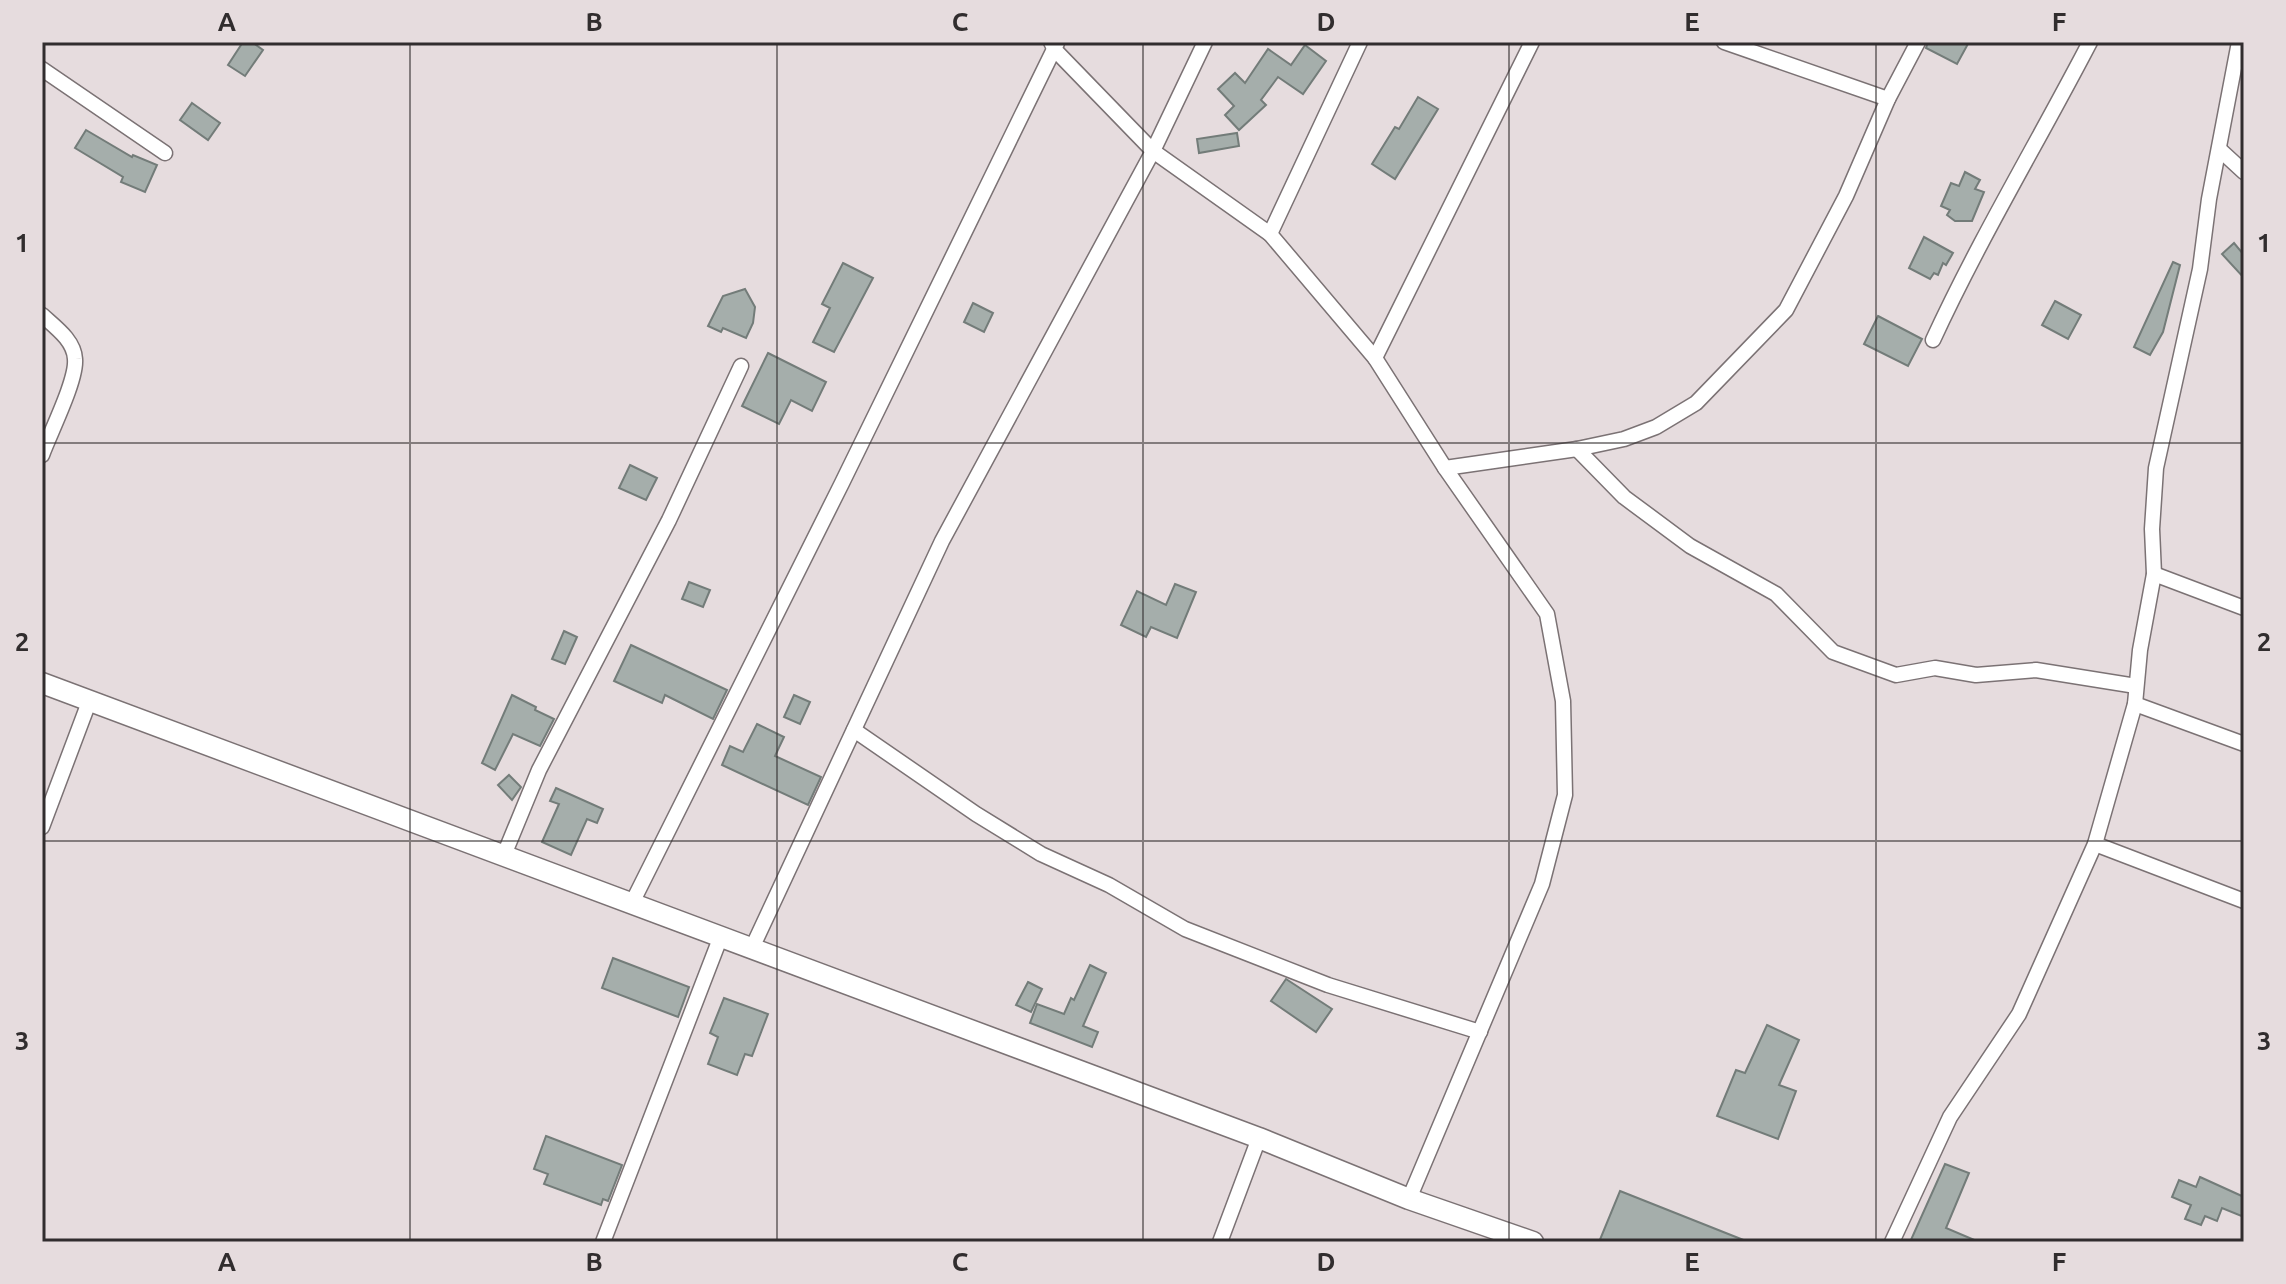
<svg xmlns="http://www.w3.org/2000/svg" width="2286" height="1284" viewBox="0 0 2286 1284" font-family="Ubuntu,sans-serif">
  <style>
    .building { fill: #a5aeab; stroke: #737c79; stroke-width: 2 }
    .lines { fill: none; stroke-linecap: round; stroke-linejoin: round }
    .street-casing { stroke: #7b7274; stroke-width: 17 }
    .secondary-casing { stroke: #7b7274; stroke-width: 23 }
    .street { stroke: #fff; stroke-width: 14 }
    .secondary { stroke: #fff; stroke-width: 20 }
    .grid { fill: none; stroke: #312d2e; stroke-width: 2; stroke-opacity: 0.55 }
    .neatline { fill: none; stroke: #312d2e; stroke-width: 3 }
    .grid-label { font-size: 26px; text-anchor: middle; font-weight: bold; fill: #312d2e }
  </style>
  <rect width="100%" height="100%" fill="#e6dcde"/>
  <g class="building">
    <polygon points="243,42 252,42 263,50 245,76 228,65"/>
    <polygon points="1928,42 1969,42 1957,64 1926,48"/>
    <polygon points="1305,45 1326,61 1303,94 1278,77 1261,100 1266,105 1239,130 1225,115 1234,106 1218,89 1235,73 1245,83 1268,49 1291,65"/>
    <polygon points="1418,97 1438,109 1395,179 1372,164 1395,127 1399,129"/>
    <polygon points="192,103 220,123 208,140 180,120"/>
    <polygon points="86,130 132,157 133,155 157,165 145,192 121,182 123,177 75,148"/>
    <polygon points="1237,133 1239,146 1199,153 1197,139"/>
    <polygon points="1965,172 1980,180 1975,189 1984,192 1972,221 1955,221 1947,215 1950,210 1941,206 1951,183 1959,186"/>
    <polygon points="1924,237 1953,253 1946,265 1943,263 1938,275 1934,273 1930,279 1909,268"/>
    <polygon points="2234,243 2244,255 2244,278 2222,254"/>
    <polygon points="2173,262 2180,265 2163,332 2150,355 2134,347"/>
    <polygon points="843,263 873,278 834,352 813,342 830,308 822,304"/>
    <polygon points="745,289 755,307 753,323 746,338 723,328 721,332 708,326 723,296"/>
    <polygon points="2055,301 2081,315 2068,339 2042,325"/>
    <polygon points="973,303 993,313 984,332 964,322"/>
    <polygon points="1878,316 1922,339 1908,366 1864,344"/>
    <polygon points="768,353 826,382 812,411 791,400 779,424 742,406"/>
    <polygon points="630,465 657,478 646,500 619,488"/>
    <polygon points="689,582 710,590 703,607 682,599"/>
    <polygon points="1175,584 1196,592 1177,638 1151,627 1146,637 1121,625 1137,591 1166,605"/>
    <polygon points="564,631 577,637 565,664 552,659"/>
    <polygon points="631,645 727,690 713,719 665,695 662,703 614,681"/>
    <polygon points="512,695 536,707 535,710 554,719 540,746 513,734 495,770 482,763"/>
    <polygon points="794,695 810,702 800,724 784,717"/>
    <polygon points="757,724 784,737 775,756 821,777 808,805 722,765 730,746 743,752"/>
    <polygon points="509,775 521,787 512,800 498,785"/>
    <polygon points="556,788 603,809 597,823 587,819 571,855 542,842 559,804 550,801"/>
    <polygon points="613,958 689,987 678,1017 602,988"/>
    <polygon points="1090,965 1106,973 1083,1026 1098,1032 1092,1047 1030,1023 1037,1004 1064,1014 1071,998 1074,1000"/>
    <polygon points="1286,979 1332,1009 1316,1032 1271,1001"/>
    <polygon points="1028,982 1042,989 1031,1012 1016,1005"/>
    <polygon points="724,998 768,1014 752,1056 745,1054 737,1075 708,1064 718,1037 710,1033"/>
    <polygon points="1767,1025 1799,1040 1779,1085 1796,1091 1778,1139 1717,1116 1736,1070 1745,1073"/>
    <polygon points="546,1136 622,1165 608,1201 603,1199 601,1205 544,1184 548,1174 534,1169"/>
    <polygon points="1945,1164 1969,1173 1946,1228 1979,1242 1910,1242"/>
    <polygon points="2200,1177 2244,1197 2244,1217 2222,1208 2217,1221 2205,1216 2201,1225 2185,1219 2191,1205 2172,1197 2179,1180 2196,1187"/>
    <polygon points="1620,1191 1746,1241 1746,1242 1599,1242"/>
  </g>
  <g class="lines">
    <g class="street-casing">
      <g id="street">
        <polyline points="1051,42 1055,50 1153,151 1270,234 1375,358 1445,468 1547,614 1563,701 1565,795 1542,884 1409,1199"/>
        <polyline points="1724,42 1888,99"/>
        <polyline points="42,69 165,153"/>
        <polyline points="2219,149 2244,172"/>
        <polyline points="1270,234 1360,42"/>
        <path d="M42,315C55,327 74,340 75,359C77,380 50,433 42,455"/>
        <path d="M1933,340C1980,238 2038,142 2090,42"/>
        <polyline points="1375,358 1532,42"/>
        <polyline points="1577,449 1624,497 1690,546 1776,594 1833,652 1896,675 1935,668 1976,675 2036,670 2136,686"/>
        <polyline points="1445,468 1577,449 1624,439 1656,427 1696,403 1786,310 1846,196 1888,99 1918,42"/>
        <polyline points="2154,574 2244,608"/>
        <polyline points="2135,704 2244,744"/>
        <polyline points="854,730 976,814 1041,854 1109,885 1185,929 1328,985 1480,1032"/>
        <polyline points="42,827 89,702"/>
        <polyline points="2095,844 2244,901"/>
        <polyline points="504,855 539,770 669,520 741,366"/>
        <polyline points="632,903 842,483 1057,43"/>
        <polyline points="752,948 942,541 1153,151 1205,42"/>
        <polyline points="603,1242 721,936"/>
        <polyline points="1220,1242 1259,1138"/>
        <polyline points="1892,1242 1950,1117 2019,1014 2095,844 2135,704 2140,650 2154,574 2152,529 2156,468 2200,269 2209,199 2239,42"/>
      </g>
    </g>
    <g class="secondary-casing">
      <polyline id="secondary" points="42,683 1259,1138 1409,1199 1533,1242"/>
    </g>
    <use href="#street" class="street"/>
    <use href="#secondary" class="secondary"/>
  </g>
  <path class="grid" d="M410,42V1242M777,42V1242M1143,42V1242M1509,42V1242M1876,42V1242M42,443H2244M42,841H2244"/>
  <rect width="2286" height="1284" fill="none" stroke="#e6dcde" stroke-width="88"/>
  <rect x="44" y="44" width="2198" height="1196" class="neatline"/>
  <g class="grid-label">
    <text x="227" y="31">A</text>
    <text x="594" y="31">B</text>
    <text x="960" y="31">C</text>
    <text x="1326" y="31">D</text>
    <text x="1692" y="31">E</text>
    <text x="2059" y="31">F</text>
    <text x="22" y="252">1</text>
    <text x="2264" y="252">1</text>
    <text x="22" y="651">2</text>
    <text x="2264" y="651">2</text>
    <text x="22" y="1050">3</text>
    <text x="2264" y="1050">3</text>
    <text x="227" y="1271">A</text>
    <text x="594" y="1271">B</text>
    <text x="960" y="1271">C</text>
    <text x="1326" y="1271">D</text>
    <text x="1692" y="1271">E</text>
    <text x="2059" y="1271">F</text>
  </g>
</svg>
